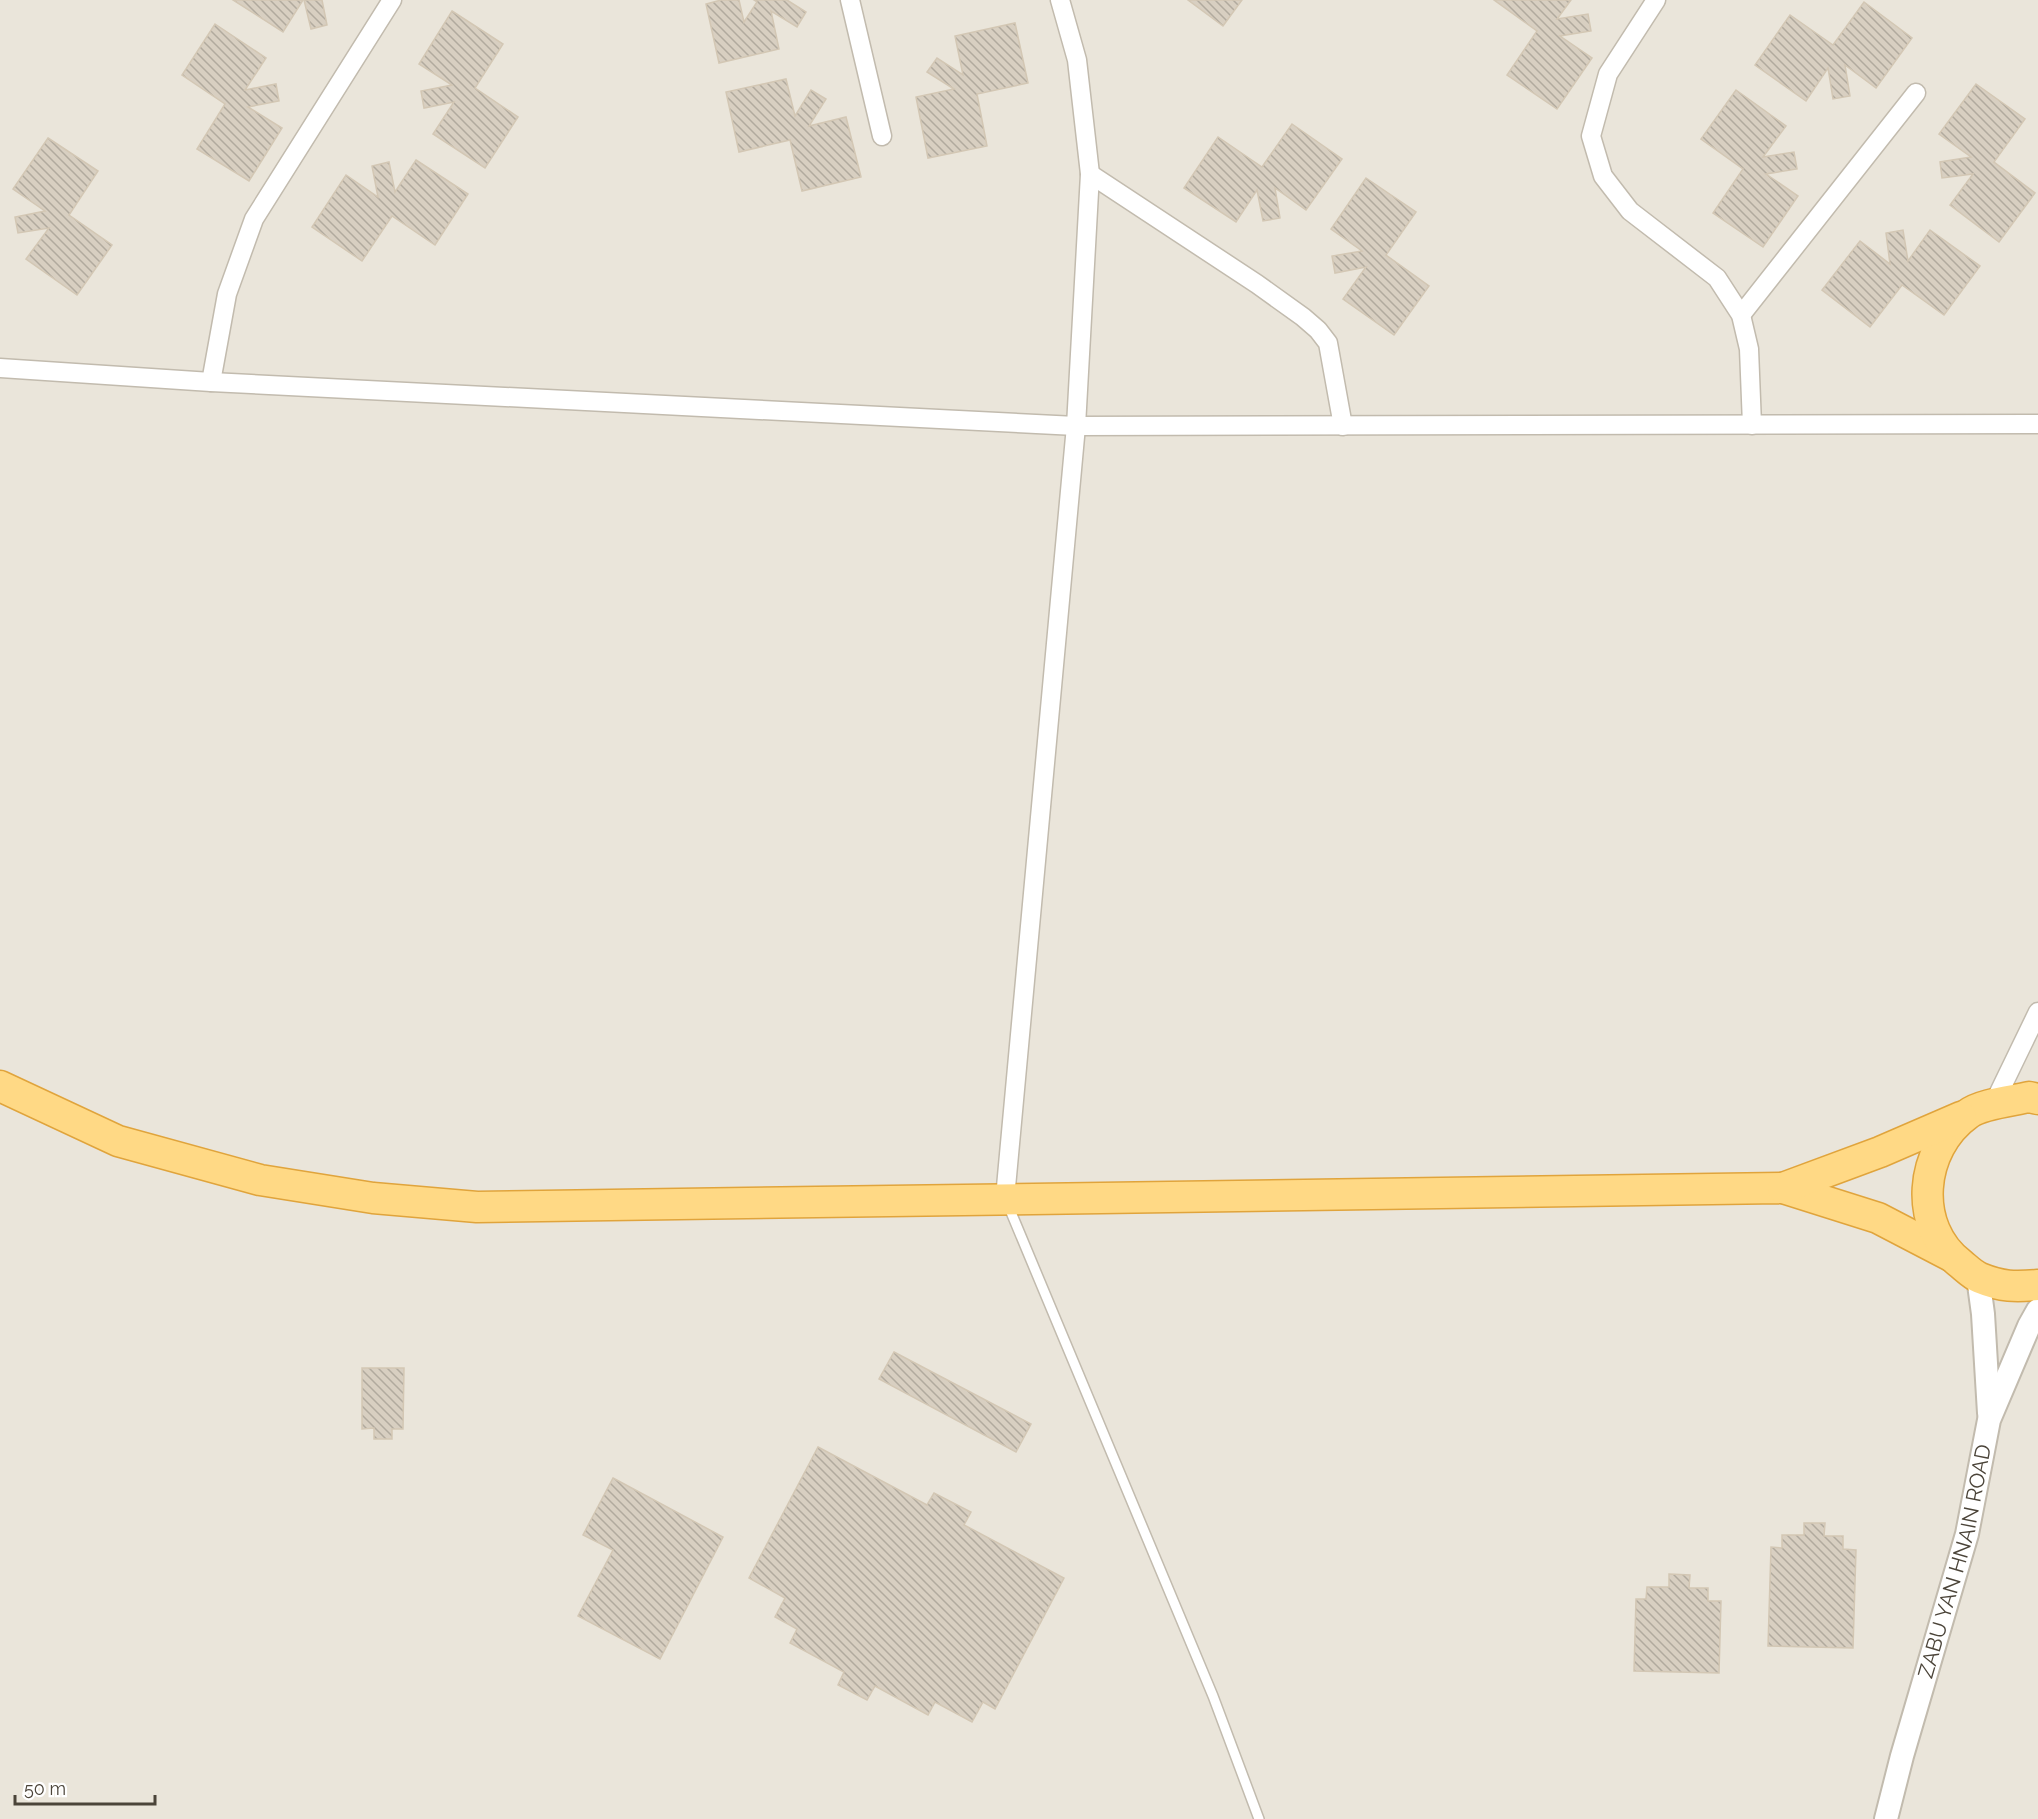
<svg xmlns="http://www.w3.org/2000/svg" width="2038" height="1819" viewBox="0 0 2038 1819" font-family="Raleway,sans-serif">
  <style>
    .residential { fill: #eae5da }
    .building { fill: url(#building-back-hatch); stroke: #d3c7b4; stroke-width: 1.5 }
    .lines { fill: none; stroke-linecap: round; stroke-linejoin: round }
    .service-casing { stroke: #c2bbae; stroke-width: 12 }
    .minor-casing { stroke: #c2bbae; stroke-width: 21 }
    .tertiary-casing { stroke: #c2bbae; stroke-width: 26 }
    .trunk-casing { stroke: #e0a43c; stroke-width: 33 }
    .service { stroke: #fff; stroke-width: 9 }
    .minor { stroke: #fff; stroke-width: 18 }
    .tertiary { stroke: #fff; stroke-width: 22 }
    .trunk { stroke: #ffd985; stroke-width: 30 }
    .labels { text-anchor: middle; stroke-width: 4.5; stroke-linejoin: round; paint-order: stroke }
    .street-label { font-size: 21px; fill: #4b4439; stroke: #fff }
  </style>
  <defs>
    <pattern id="building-back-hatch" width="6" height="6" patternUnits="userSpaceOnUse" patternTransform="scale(1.5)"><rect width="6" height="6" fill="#d8cfc1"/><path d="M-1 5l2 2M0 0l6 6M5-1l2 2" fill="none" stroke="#b1aa9e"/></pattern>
  </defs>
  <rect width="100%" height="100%" fill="#f6f3ec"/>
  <rect class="residential" x="0" y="0" width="2038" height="1819"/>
  <g class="building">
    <polygon points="233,0 303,0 283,32"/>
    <polygon points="304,0 322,0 327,25 311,29"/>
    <polygon points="721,0 739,0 744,22 757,2 754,0 787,0 806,12 797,27 771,11 779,49 719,63 706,4"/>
    <polygon points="1188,0 1242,0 1223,26"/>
    <polygon points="1494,0 1571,0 1557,19 1588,14 1591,31 1560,36 1592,58 1557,109 1507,75 1537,31"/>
    <polygon points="1864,2 1912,38 1876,88 1845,65 1850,96 1833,99 1828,68 1806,101 1755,65 1790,15 1833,45"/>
    <polygon points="452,11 503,44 475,88 518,117 485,168 433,134 454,102 424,108 421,91 452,85 419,64"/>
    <polygon points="1015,23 1028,83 977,94 987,146 928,158 916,97 954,89 927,72 937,58 963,75 955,36"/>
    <polygon points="215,24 266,58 245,90 276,84 279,101 248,107 282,128 249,181 197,149 225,104 182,75"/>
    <polygon points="786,79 795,116 811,90 826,99 809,126 846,117 861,177 802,191 790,140 739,152 726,92"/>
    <polygon points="1976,84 2025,119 1994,162 2035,193 1999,242 1950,205 1973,174 1942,178 1940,162 1971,157 1939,134"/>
    <polygon points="1736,90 1786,126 1763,157 1794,152 1797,169 1766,174 1798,196 1763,247 1713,213 1743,169 1701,139"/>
    <polygon points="1292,124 1342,159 1306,210 1275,188 1280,218 1263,221 1257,190 1236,222 1184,188 1218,137 1262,167"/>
    <polygon points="48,138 98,171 69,215 112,245 77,295 26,259 49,228 18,233 15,217 45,211 13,189"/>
    <polygon points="416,160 468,194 435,245 392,216 362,261 312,227 346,175 378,197 372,166 389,162 395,192"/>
    <polygon points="1366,178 1416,212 1386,255 1429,286 1394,335 1343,299 1366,267 1335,273 1332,256 1362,251 1331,229"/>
    <polygon points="1903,230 1908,261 1930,230 1980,266 1944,315 1902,285 1870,327 1822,290 1860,241 1890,264 1886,233"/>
    <polygon points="894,1352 1031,1424 1016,1452 879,1379"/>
    <polygon points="362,1368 404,1368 403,1429 392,1429 392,1439 374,1439 374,1428 362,1429"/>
    <polygon points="818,1447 927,1505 934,1493 971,1512 964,1525 1064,1578 995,1709 983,1702 972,1722 935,1702 928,1715 875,1686 867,1700 838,1685 844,1672 790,1643 797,1629 775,1617 785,1598 749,1578"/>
    <polygon points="613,1478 723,1537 660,1659 578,1616 613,1550 583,1535"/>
    <polygon points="1804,1523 1825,1523 1824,1536 1843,1536 1843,1549 1856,1550 1853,1648 1768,1646 1771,1547 1782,1548 1782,1535 1804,1535"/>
    <polygon points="1669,1574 1690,1575 1689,1588 1708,1588 1708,1601 1721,1601 1719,1673 1634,1671 1636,1599 1646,1599 1647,1587 1669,1587"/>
  </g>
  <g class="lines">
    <g class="service-casing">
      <polyline id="service" points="1008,1205 1213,1696 1259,1819"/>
    </g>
    <g class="minor-casing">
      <g id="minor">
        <polyline points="850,0 882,136"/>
        <polyline points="1656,0 1608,74 1591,136 1603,176 1630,211 1717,278 1741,315 1749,349 1752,425"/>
        <polyline points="1090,174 1257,284 1303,317 1318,330 1328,343 1343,426"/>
        <polyline points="1741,315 1916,93"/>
        <polyline points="0,368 211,382 1076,426 2038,424"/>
        <polyline points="211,382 227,294 254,219 392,0"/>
        <polyline points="1993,1105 2038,1012"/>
        <polyline points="1005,1198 1076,426 1090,174 1077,60 1060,0"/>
      </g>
    </g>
    <g class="tertiary-casing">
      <g id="tertiary">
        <polyline points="1978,1277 1983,1314 1989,1413"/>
        <path id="s1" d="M1886,1819L1902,1756L1967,1534L1989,1420L2029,1326L2038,1310"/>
      </g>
    </g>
    <g class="trunk-casing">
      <g id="trunk">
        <polyline points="0,1086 118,1141 260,1180 373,1198 477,1207 1783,1188 1878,1218 1951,1256"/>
        <path d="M2038,1099L2029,1097C2012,1101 1981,1104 1968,1114C1919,1149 1912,1227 1961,1264C1967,1269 1973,1275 1980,1278C2002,1287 2015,1287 2038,1285"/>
        <polyline points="1783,1188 1880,1152 1961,1117"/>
      </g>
    </g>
    <use href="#service" class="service"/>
    <use href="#minor" class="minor"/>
    <use href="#tertiary" class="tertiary"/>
    <use href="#trunk" class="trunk"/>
  </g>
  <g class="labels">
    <g class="street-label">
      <text dy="7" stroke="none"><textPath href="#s1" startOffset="267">ZABU YAN HNAIN ROAD</textPath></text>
    </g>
  </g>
  <path d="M15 1795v9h140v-9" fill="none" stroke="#4b4439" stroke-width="3"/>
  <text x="24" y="1795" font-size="18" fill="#4b4439" stroke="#ffffff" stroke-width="4.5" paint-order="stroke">50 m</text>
</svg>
